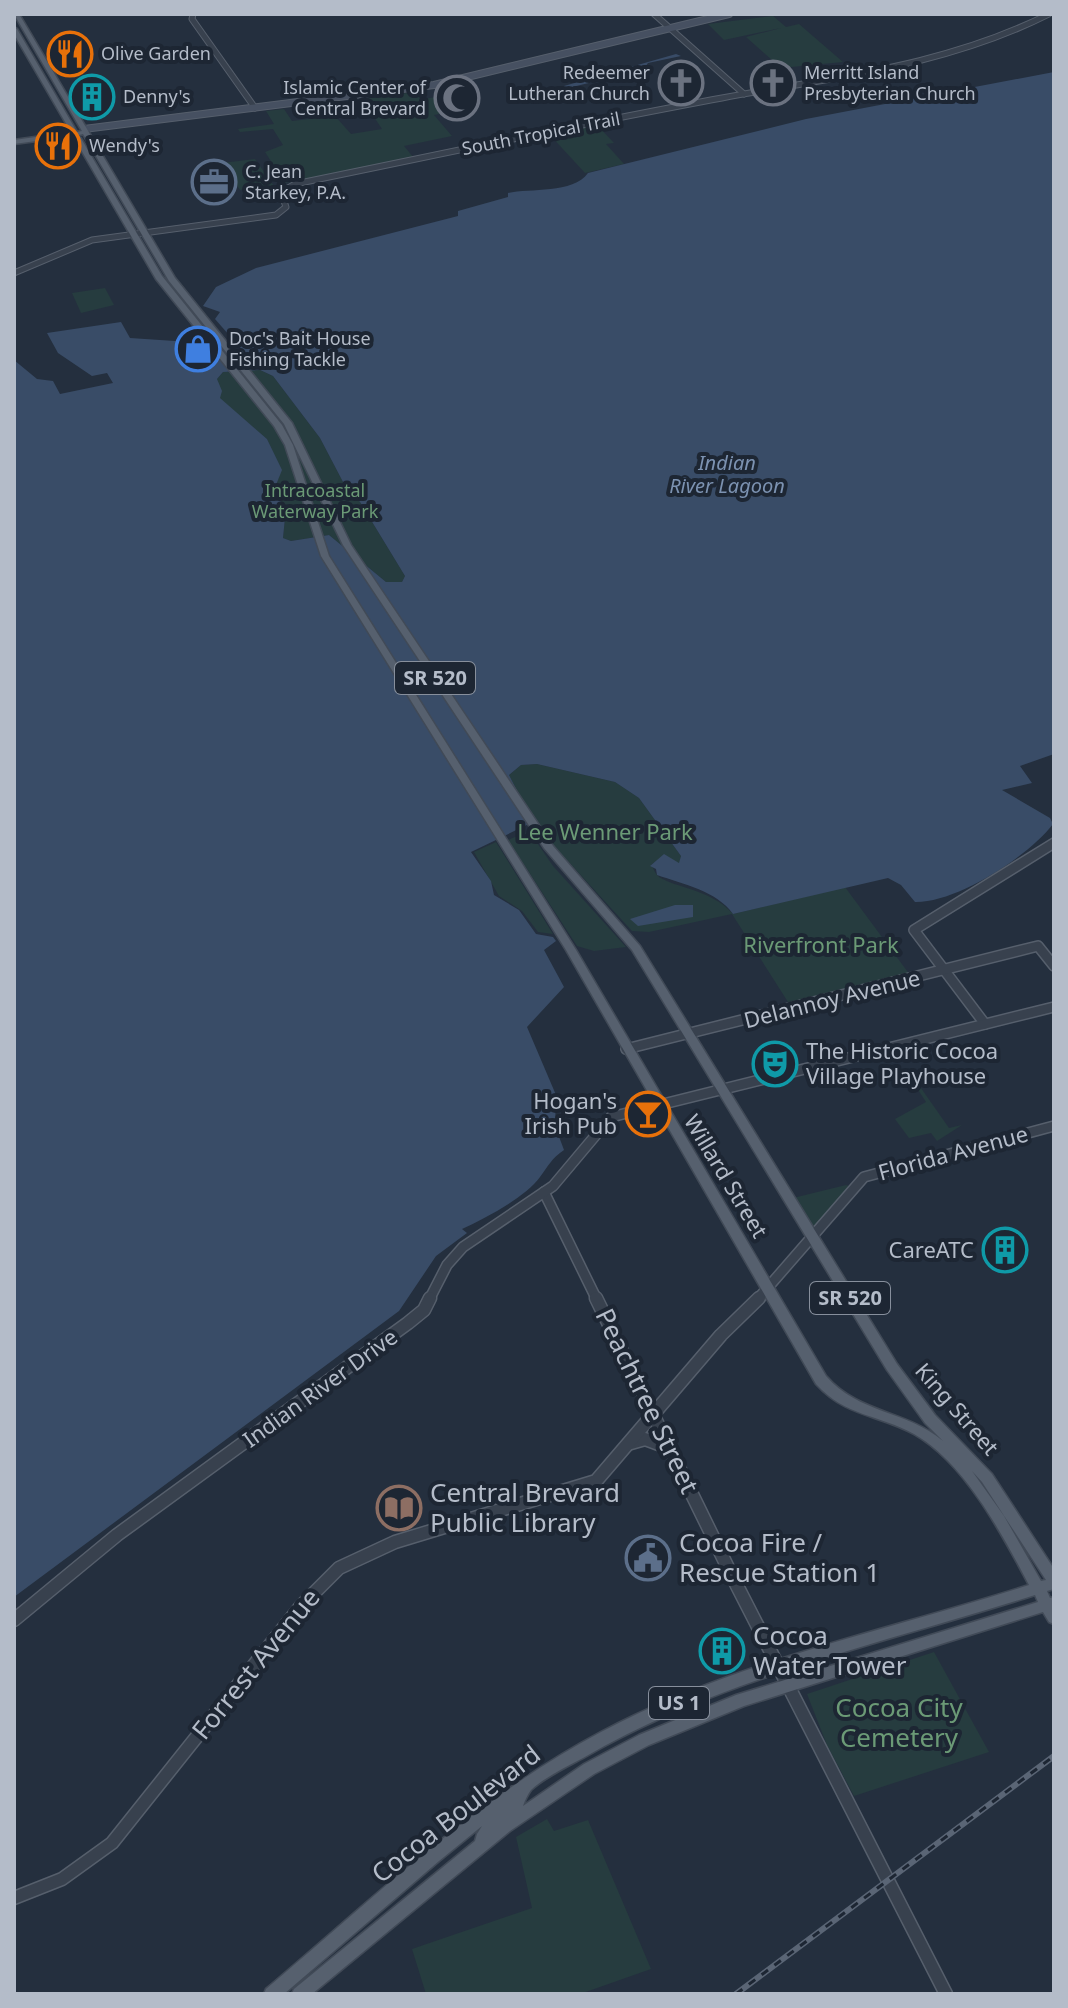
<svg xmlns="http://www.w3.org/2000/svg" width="1068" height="2008" viewBox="0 0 1068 2008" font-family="'Noto Sans',sans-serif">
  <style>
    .green { fill: #263c3f }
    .water { fill: #394c67; fill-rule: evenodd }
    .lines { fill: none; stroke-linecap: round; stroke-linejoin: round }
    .tertiary-far2-casing { stroke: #565f6c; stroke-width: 7 }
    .tertiary-far1-casing { stroke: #565f6c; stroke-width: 12 }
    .tertiary-casing { stroke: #565f6c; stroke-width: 15 }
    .secondary-casing { stroke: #565f6c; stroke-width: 8 }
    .primary-casing { stroke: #414a57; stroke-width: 3 }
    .tertiary-far2 { stroke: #38414e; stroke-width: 5 }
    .tertiary-far1 { stroke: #38414e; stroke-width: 9 }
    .tertiary { stroke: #38414e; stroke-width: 12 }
    .secondary { stroke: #465061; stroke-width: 6 }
    .primary { fill: #56606e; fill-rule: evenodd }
    .rail-casing { stroke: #5a6575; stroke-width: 6 }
    .rail { stroke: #1d2633; stroke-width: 3; stroke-dasharray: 8; stroke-linecap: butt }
    .labels { text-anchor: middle; stroke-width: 8; stroke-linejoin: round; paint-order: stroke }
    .far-poi-label { font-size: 18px; fill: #b4bcc9; stroke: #1d2633; text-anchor: start }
    .far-street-label { font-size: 18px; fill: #b4bcc9; stroke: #1d2633 }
    .far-park-label { font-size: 18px; fill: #6b9a76; stroke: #1d2633 }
    .far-water-label { font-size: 20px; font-style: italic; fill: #7c92b1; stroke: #1d2633 }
    .shield { fill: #1d2633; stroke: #878f9c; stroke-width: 2 }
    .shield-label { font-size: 20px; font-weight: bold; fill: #b4bcc9 }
    .park-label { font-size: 22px; fill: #6b9a76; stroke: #1d2633 }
    .street-label { font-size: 22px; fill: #b4bcc9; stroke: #1d2633 }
    .poi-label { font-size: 22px; fill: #b4bcc9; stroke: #1d2633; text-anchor: end }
    .near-street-label { font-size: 26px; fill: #b4bcc9; stroke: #1d2633 }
    .near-poi-label { font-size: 26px; fill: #b4bcc9; stroke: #1d2633; text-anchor: start }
    .near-park-label { font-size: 26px; fill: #6b9a76; stroke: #1d2633 }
  </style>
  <rect width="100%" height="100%" fill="#242f3e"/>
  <g class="green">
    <polygon points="773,16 786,27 799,24 843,62 781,68 746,37 781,28 724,40 708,24"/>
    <polygon points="415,92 421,99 438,97 450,112 434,115 452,136 404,146 414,158 285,183 265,152 283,145 273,129 240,132 238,129 274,124 266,111 284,109 292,121 335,116 351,134 382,129 362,99"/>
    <polygon points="597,125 614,143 606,144 624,164 585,173 550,135"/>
    <polygon points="255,159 274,186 240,190 222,163"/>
    <polygon points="105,288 114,305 81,313 72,293"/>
    <polygon points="260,370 273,376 320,438 343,482 360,502 405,576 402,582 386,582 329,535 291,541 283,538 285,518 276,485 281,470 267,439 219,399 217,379 223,372"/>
    <path d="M537,764L615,782L639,798L681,856L680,864L664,855L651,865C654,868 654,872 657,875C668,887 711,888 733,914L845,887L910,975L799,1003L788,1002L732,914L649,932L632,931L532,822L509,775L521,765Z"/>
    <polygon points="529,831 553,866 626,947 594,951 577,946 508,840"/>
    <polygon points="496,842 553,934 538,932 522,911 499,896 474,852"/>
    <polygon points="916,1081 949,1128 962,1125 937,1141 931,1133 909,1138 895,1119 926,1102 913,1082"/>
    <polygon points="846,1185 849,1186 813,1229 793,1198"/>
    <polygon points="934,1652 989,1752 854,1796 827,1745 807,1694"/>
    <polygon points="547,1819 554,1831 588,1820 651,1969 580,1994 426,1994 412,1949 532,1908 516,1837"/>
  </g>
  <g class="water">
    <polygon points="676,54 681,56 648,63 643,70 568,88 550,98 522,98"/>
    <path d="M1054,72V754L1020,766L1032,783L1002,790L1050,818L1053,824C1029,856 956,903 915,902L901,885L888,878L733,914C717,891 683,884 657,875L656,869L650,866L664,854L679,863L681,856L639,798L615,782L537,764L521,765L509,775L533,822L471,852L491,881L494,895L519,910L536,934L553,937L556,941L544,950L564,987L527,1027L556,1095L555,1126L564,1150C551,1159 549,1165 540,1177C525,1198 483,1219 462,1229L467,1233L436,1256L399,1311L14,1597V360L37,379L53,381L60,394L113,383L107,373L92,376L58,353L47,333L121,322L130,338L190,342L196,358L241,355L243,351L215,319L220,312L203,306L216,287L256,268L458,216V211L508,197V193C530,188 573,194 588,173L806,119ZM260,370L273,376L320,438L343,482L360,502L405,576L402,582H386L329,535L291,541L283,538L285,518L276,485L282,470L267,439L220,398L222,391L217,379L223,372Z"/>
    <polygon points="675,905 693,905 693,917 638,926 630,919"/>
  </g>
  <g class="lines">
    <g class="tertiary-far2-casing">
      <g id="tertiary-far2">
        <polyline points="193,14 192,19 255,108"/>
        <polyline points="654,14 744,94"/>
        <path d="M14,273L92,240L276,215L286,207L281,192L295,184C437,155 580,124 722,98C835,77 946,66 1049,14"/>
      </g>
    </g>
    <g class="tertiary-far1-casing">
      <g id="tertiary-far1">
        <polyline points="985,1024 914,930 1054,843"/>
        <polyline points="626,1049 1038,946 1054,966"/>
        <polyline points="544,1192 597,1300"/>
        <polyline points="429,1300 447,1265 463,1247 553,1186 611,1117 1054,1007"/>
        <polyline points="757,1300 864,1177 1054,1126"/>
      </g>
    </g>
    <g class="tertiary-casing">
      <g id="tertiary">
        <polyline points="596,1298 731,1574 946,1994"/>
        <polyline points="631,1443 645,1439 669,1448"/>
        <polyline points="14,1620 117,1535 408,1323 424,1310 430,1298"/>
        <polyline points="14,1898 62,1879 112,1843 301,1606 339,1568 395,1542 596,1481 721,1335 759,1298"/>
      </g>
    </g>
    <g class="secondary-casing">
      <polyline id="secondary" points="84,129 434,85 729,14"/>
    </g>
    <g class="primary-casing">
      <path id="primary" d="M14,14H19L175,278L292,423L351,545L553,846L640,946L897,1364L935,1415L992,1474L1054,1569V1589L1047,1591L1050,1598L1054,1597V1624L1049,1622L1043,1612L744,1706L649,1745L594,1774L510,1831L312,1994H292L294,1989L475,1841L477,1834L482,1826L439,1861L284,1994H264L266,1989C374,1898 476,1798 601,1732C735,1661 886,1631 1029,1585C1002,1534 965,1463 914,1434C878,1414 846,1417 816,1384L566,950L321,556L285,445L274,426L156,279L73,136L14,144V140L71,132L14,34V27L17,29L77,132L82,131ZM83,134L169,281L284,424L343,545L544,848L632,950L887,1370L925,1423L943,1441C906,1410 859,1414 826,1376L576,950L329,556L293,445L282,425L162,276L79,135ZM972,1471L982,1482L1046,1580L1041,1581L1004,1516ZM1035,1595L1038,1602L736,1695L639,1735L584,1764L523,1806C525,1800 528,1794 531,1790C545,1777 566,1767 583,1758C723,1677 882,1644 1035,1595Z"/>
    </g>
    <use href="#tertiary-far2" class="tertiary-far2"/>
    <use href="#tertiary-far1" class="tertiary-far1"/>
    <use href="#tertiary" class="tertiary"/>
    <use href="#secondary" class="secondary"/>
    <use href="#primary" class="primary"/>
    <g class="rail-casing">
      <polyline id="rail" points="736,1994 1054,1756"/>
    </g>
    <use href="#rail" class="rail"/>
  </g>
  <defs>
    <g id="restaurant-ring" transform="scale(2.3)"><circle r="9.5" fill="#1d2633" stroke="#e8710a" stroke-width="1.5"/><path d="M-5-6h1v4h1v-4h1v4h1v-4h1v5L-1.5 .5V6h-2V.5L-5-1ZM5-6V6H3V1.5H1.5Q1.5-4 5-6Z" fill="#e8710a"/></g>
    <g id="church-ring" transform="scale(2.3)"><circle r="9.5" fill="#1d2633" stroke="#6b7280" stroke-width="1.5"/><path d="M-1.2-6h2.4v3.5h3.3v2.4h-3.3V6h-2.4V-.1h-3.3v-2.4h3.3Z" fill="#6b7280"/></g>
    <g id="building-ring" transform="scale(2.3)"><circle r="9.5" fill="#1d2633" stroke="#0f9aa8" stroke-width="1.5"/><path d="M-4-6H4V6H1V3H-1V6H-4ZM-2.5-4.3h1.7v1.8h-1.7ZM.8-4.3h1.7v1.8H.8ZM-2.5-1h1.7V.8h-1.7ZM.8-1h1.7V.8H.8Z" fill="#0f9aa8"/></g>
    <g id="mosque-ring" transform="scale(2.3)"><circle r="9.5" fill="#1d2633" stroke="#6b7280" stroke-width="1.5"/><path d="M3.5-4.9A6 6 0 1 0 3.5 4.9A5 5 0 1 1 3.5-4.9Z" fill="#6b7280"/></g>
    <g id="office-ring" transform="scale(2.3)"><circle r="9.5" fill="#1d2633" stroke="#5c6f8a" stroke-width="1.5"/><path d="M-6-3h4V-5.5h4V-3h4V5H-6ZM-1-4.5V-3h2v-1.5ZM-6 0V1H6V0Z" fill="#5c6f8a"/></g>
    <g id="shop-ring" transform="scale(2.3)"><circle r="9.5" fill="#1d2633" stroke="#3f7fe0" stroke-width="1.5"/><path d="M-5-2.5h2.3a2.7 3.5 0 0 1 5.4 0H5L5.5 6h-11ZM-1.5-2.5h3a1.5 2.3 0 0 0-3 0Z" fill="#3f7fe0"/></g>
    <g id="theatre-ring" transform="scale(2.3)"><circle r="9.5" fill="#1d2633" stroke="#0f9aa8" stroke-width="1.5"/><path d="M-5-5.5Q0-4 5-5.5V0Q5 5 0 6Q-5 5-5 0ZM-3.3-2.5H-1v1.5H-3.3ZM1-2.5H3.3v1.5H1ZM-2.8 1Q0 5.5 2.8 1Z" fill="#0f9aa8"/></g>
    <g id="bar-ring" transform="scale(2.3)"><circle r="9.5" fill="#1d2633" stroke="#e8710a" stroke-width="1.5"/><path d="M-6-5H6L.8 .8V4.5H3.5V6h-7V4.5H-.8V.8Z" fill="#e8710a"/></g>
    <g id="library-ring" transform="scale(2.3)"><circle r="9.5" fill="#1d2633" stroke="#8d6e63" stroke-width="1.5"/><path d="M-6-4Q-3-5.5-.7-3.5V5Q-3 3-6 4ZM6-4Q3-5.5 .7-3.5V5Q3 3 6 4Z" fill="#8d6e63"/></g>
    <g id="civic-ring" transform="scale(2.3)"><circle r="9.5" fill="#1d2633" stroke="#5c6f8a" stroke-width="1.5"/><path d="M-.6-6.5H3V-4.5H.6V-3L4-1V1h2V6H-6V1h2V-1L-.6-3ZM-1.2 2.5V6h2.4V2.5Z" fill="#5c6f8a"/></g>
  </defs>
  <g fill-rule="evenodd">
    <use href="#restaurant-ring" x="70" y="54"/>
    <use href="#church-ring" x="681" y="83"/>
    <use href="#church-ring" x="773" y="83"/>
    <use href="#building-ring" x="92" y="97"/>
    <use href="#mosque-ring" x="457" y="98"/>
    <use href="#restaurant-ring" x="58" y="146"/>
    <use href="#office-ring" x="214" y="182"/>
    <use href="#shop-ring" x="198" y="349"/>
    <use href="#theatre-ring" x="775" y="1064"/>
    <use href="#bar-ring" x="648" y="1114"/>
    <use href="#building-ring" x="1005" y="1250"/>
    <use href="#library-ring" x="399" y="1508"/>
    <use href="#civic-ring" x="648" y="1558"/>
    <use href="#building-ring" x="722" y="1651"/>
  </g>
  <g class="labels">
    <g class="far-poi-label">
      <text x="101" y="60">Olive Garden</text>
      <text x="650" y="79" text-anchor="end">Redeemer<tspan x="650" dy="21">Lutheran Church</tspan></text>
      <text x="804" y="79">Merritt Island<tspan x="804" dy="21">Presbyterian Church</tspan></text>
      <text x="426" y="94" text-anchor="end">Islamic Center of<tspan x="426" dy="21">Central Brevard</tspan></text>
      <text x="123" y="103">Denny's</text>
      <text x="89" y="152">Wendy's</text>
      <text x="245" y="178">C. Jean<tspan x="245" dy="21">Starkey, P.A.</tspan></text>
      <text x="229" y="345">Doc's Bait House<tspan x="229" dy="21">Fishing Tackle</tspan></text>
    </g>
    <g class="far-street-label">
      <text transform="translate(541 134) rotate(-11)" y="6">South Tropical Trail</text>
    </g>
    <g class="far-park-label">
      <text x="315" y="497">Intracoastal<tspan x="315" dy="21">Waterway Park</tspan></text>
    </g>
    <g class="far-water-label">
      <text x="727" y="470">Indian<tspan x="727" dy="23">River Lagoon</tspan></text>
    </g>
    <g class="shield">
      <rect x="395" y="662" width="80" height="32" rx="6"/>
      <rect x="810" y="1282" width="80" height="32" rx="6"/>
      <rect x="649" y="1687" width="60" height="32" rx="6"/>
    </g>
    <g class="shield-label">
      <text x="435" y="685">SR 520</text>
      <text x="850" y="1305">SR 520</text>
      <text x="679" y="1710">US 1</text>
    </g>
    <g class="park-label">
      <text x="605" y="840">Lee Wenner Park</text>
      <text x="821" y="953">Riverfront Park</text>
    </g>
    <g class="street-label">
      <text transform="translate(832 999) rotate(-14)" y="8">Delannoy Avenue</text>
      <text transform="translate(953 1153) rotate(-15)" y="8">Florida Avenue</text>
      <text transform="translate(726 1176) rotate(59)" y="8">Willard Street</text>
      <text transform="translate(320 1388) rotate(-36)" y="8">Indian River Drive</text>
      <text transform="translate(957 1409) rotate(49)" y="8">King Street</text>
    </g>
    <g class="poi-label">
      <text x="806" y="1059" text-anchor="start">The Historic Cocoa<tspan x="806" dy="25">Village Playhouse</tspan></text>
      <text x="617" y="1109">Hogan's<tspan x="617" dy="25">Irish Pub</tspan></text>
      <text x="974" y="1258">CareATC</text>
    </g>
    <g class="near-street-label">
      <text transform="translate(647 1401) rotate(64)" y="9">Peachtree Street</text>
      <text transform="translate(256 1664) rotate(-51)" y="9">Forrest Avenue</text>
      <text transform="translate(456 1814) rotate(-38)" y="9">Cocoa Boulevard</text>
    </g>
    <g class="near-poi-label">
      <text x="430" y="1502">Central Brevard<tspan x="430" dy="30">Public Library</tspan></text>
      <text x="679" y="1552">Cocoa Fire /<tspan x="679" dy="30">Rescue Station 1</tspan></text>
      <text x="753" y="1645">Cocoa<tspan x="753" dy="30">Water Tower</tspan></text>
    </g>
    <g class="near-park-label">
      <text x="899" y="1717">Cocoa City<tspan x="899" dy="30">Cemetery</tspan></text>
    </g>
  </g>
  <rect width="1068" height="2008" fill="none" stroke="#b4bcc9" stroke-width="32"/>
</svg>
